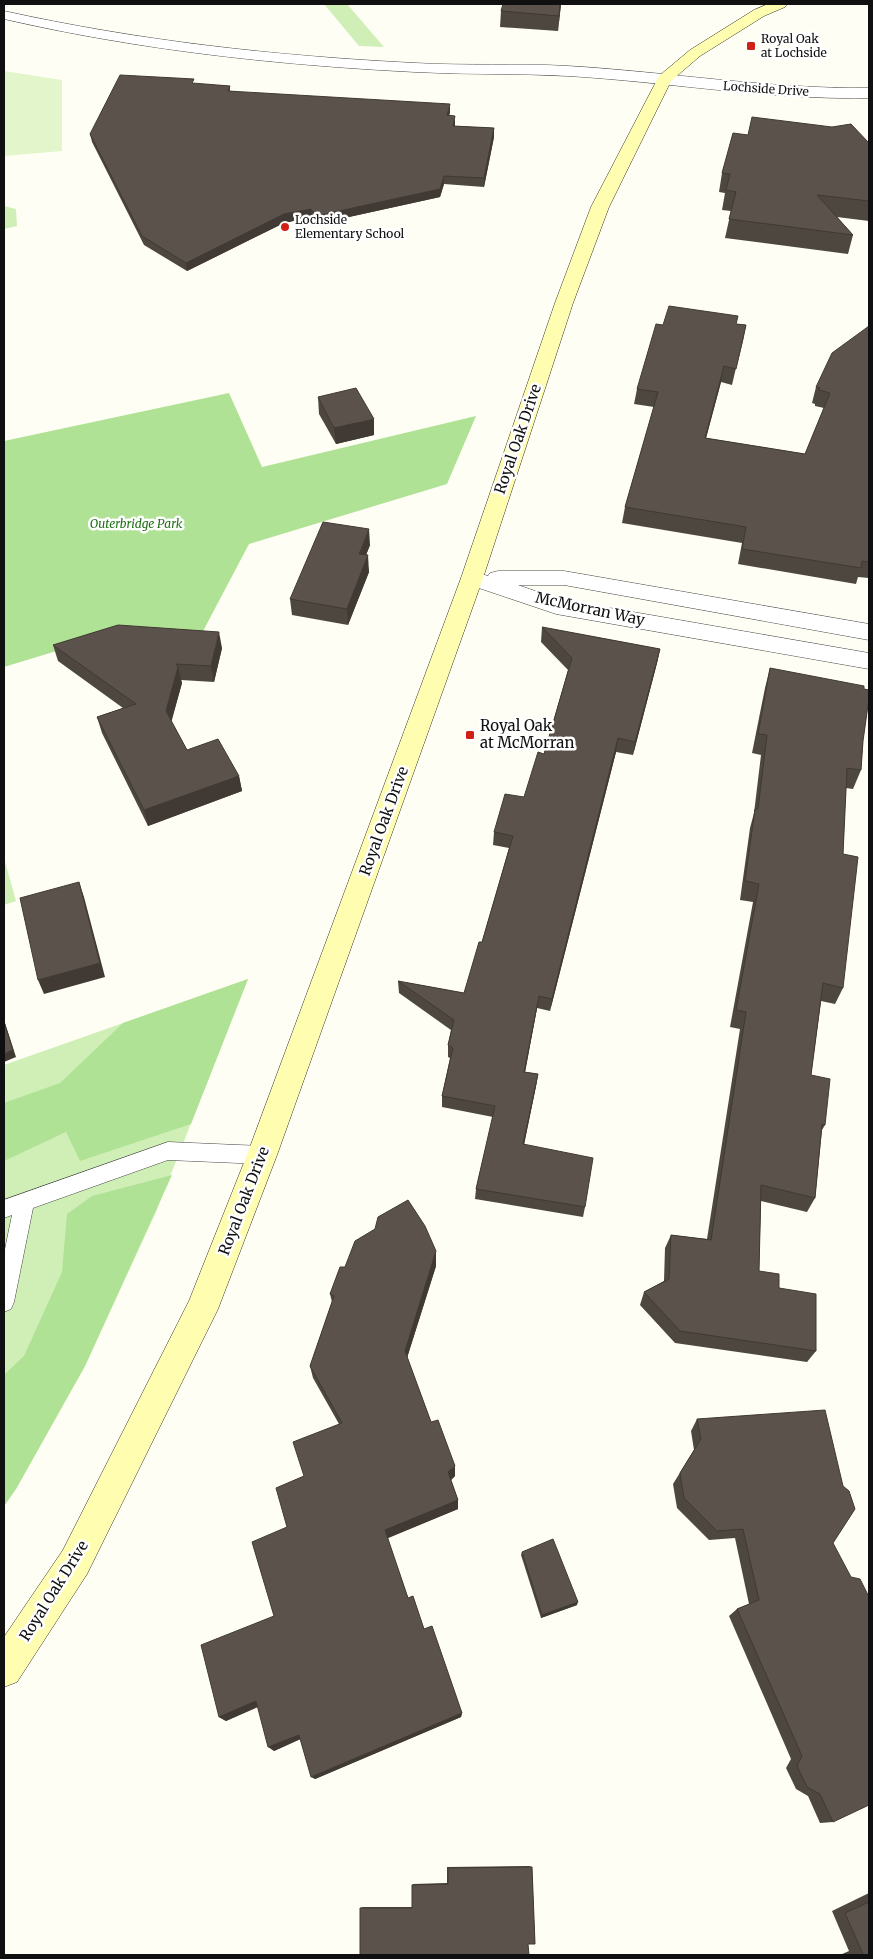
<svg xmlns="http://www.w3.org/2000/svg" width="873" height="1959" viewBox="0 0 873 1959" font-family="Merriweather,serif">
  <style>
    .green { fill: #cfefb7 }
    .forest { fill: #b0e295 }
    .pitch { fill: #e3f5cb }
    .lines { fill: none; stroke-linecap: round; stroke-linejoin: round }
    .service-casing { stroke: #434343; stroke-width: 1 }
    .minor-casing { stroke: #434343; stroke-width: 1 }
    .secondary-casing { stroke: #323232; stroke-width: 1 }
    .service { fill: #fff; fill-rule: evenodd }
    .minor { fill: #fff; fill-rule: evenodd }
    .secondary { fill: #fffdaf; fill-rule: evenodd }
    .wall { fill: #4e4740 }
    .shaded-wall { fill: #403934 }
    .building { fill: #5b524b; stroke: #403934 }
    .poi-dot { fill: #d21f17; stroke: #fff; stroke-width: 2 }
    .labels { text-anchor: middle; stroke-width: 5; stroke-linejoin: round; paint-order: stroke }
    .far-poi-label { font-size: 12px; fill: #101010; stroke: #fff; text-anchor: start }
    .far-street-label { font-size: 12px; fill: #101010; stroke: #fff }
    .far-park-label { font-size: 12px; font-style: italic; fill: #227117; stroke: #fff }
    .street-label { font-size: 15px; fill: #101010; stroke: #fff }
    .poi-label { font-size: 15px; fill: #101010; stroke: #fff; text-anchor: start }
  </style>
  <rect width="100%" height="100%" fill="#fffef4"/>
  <g class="green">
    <polygon points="324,4 347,4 384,47 359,46"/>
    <polygon points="4,206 16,209 17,226 4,229"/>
    <polygon points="4,858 16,901 4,905"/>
    <polygon points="248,979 156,1212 85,1366 16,1489 4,1506 4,1065"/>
  </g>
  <g class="forest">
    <polygon points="229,393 262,467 476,416 447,484 249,544 201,635 119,632 4,667 4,441"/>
    <polygon points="248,979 191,1124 80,1161 66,1132 4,1161 4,1103 60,1083 123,1023"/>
    <polygon points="172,1175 85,1366 16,1489 4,1506 4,1375 24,1356 62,1272 67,1214 92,1196"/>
  </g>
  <polygon class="pitch" points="4,71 62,80 62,151 4,156"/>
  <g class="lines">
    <g class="service-casing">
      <polygon id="service" points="168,1142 262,1146 269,1149 271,1155 269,1161 262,1164 168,1160 33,1208 14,1302 11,1309 4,1312 4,1254 12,1215 4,1218 4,1200"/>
    </g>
    <g class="minor-casing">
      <g id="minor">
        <path d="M4,11C140,41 276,56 415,63C466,66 517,63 568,66C669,72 768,89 869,88V98C768,100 669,82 568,76C518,73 466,75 415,72C277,65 139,50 4,19Z"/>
        <polygon points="472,571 488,576 490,573 498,571 564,571 869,624 869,640 564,585 518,585 558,599 869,653 869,669 556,614 464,583 461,578 464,573"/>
      </g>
    </g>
    <g class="secondary-casing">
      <polygon id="secondary" points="768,4 787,4 785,7 764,16 700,56 671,81 609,207 573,303 483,578 277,1155 218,1309 87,1574 17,1682 4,1687 4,1637 63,1550 189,1301 247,1155 461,578 555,303 591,207 659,76 690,50 754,10"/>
    </g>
    <use href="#service" class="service"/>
    <use href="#minor" class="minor"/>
    <use href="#secondary" class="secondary"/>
  </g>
  <g class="wall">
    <polygon points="561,4 558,31 500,27 501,11"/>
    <polygon points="195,84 230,86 230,91 450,112 449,115 455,124 455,126 494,128 494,137 484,187 444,184 440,197 317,224 312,217 284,223 187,271 144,245 92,142 90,134"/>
    <polygon points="748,135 869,143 869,221 837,217 853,235 848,254 725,238 731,211 722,210 725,193 719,192 722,173"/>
    <polygon points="736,324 746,325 732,385 721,382 706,438 805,454 824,408 815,406 815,404 812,403 816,387 869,326 869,578 858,577 856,584 738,564 742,543 622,523 625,507 654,407 634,404 637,389 663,325"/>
    <polygon points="318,397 374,435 336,444 319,414"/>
    <polygon points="370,545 366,555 369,572 348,625 292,615 290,599"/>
    <polygon points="542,627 660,649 657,663 633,755 616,752 550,1011 537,1008 525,1072 538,1074 536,1086 524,1144 585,1207 583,1217 475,1199 476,1189 493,1117 442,1107 442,1096 450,1058 448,1057 448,1045 451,1030 399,993 398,981 464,993 482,942 509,848 493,845 494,832 524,797 544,754 568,670 541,642"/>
    <polygon points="53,645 222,648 214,682 181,680 182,683 171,721 187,750 239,776 242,791 148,826 102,733 97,717 123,708 58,661"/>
    <polygon points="770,668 863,741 861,770 853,789 846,788 843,854 843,988 835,1004 821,1001 811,1075 825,1125 822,1130 815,1198 807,1212 761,1201 759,1271 779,1288 816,1351 807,1362 675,1343 640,1305 644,1292 664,1281 665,1248 671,1235 707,1239 740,1029 730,1027 753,902 740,900 750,828 754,813 761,755 752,753 765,688"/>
    <polygon points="436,1251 436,1266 407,1358 431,1422 455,1476 451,1480 458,1500 458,1509 387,1538 408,1598 424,1629 462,1713 461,1717 315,1779 300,1739 274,1751 258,1707 226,1721 219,1717 274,1616 304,1476 339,1424 313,1378 310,1366 332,1302 330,1294 345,1267"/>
    <polygon points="697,1419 833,1543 833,1822 820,1823 808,1796 796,1789 786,1768 791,1759 729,1616 737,1609 749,1604 735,1538 709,1540 677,1508 673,1484 694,1450 691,1431"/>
    <polygon points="522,1552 577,1605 541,1618 521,1555"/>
    <polygon points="529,1866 532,1867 535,1944 360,1908 363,1907 412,1907 412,1885 413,1884 447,1883 447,1867"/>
    <polygon points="869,1893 869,1955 840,1955 849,1951 832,1911"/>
  </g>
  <g class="shaded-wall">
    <polygon points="560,4 561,4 558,31 559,16"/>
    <polygon points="450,104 450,112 447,124 447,115"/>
    <polygon points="455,116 455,124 453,134 453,126"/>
    <polygon points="494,128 494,137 484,187 484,178"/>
    <polygon points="444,176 444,184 440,197 317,224 316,216"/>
    <polygon points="311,209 312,217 284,223 187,271 186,263 284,214"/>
    <polygon points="746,325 743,341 732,385 736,369"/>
    <polygon points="724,366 721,382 702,453 705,438"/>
    <polygon points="374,419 374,435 336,444 334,428"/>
    <polygon points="369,529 370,545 360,570 359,554"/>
    <polygon points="368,555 369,572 348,625 347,609"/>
    <polygon points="219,632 222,648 214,682 211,666"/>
    <polygon points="660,649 657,663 633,755 635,742"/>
    <polygon points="178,667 182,683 170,727 166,711"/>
    <polygon points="618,738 616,752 550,1011 552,999"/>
    <polygon points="239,776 242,791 148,826 144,810"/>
    <polygon points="79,882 84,897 105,977 44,994 38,980"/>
    <polygon points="539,996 537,1008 523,1083 524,1072"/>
    <polygon points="4,1020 16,1057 4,1062"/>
    <polygon points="538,1074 536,1086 522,1155 523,1144"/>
    <polygon points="436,1251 436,1266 405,1364 405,1351"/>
    <polygon points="455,1466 455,1476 448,1483 448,1472"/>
    <polygon points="458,1500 458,1509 386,1539 385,1530"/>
    <polygon points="578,1602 577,1605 541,1618 542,1615"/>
    <polygon points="256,1701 261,1705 226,1721 219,1717"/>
    <polygon points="462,1713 461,1717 315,1779 311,1777"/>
    <polygon points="299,1735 303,1738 274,1751 268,1747"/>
  </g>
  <g class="building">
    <polygon points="503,4 560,4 559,16 501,11"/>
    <polygon points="120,75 194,79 192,83 230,86 228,91 450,104 447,115 455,116 453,126 494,128 484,178 444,176 440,189 316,216 311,209 284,214 186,263 142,236 90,134"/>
    <polygon points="752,117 832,127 851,124 869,143 869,201 817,195 853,235 729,219 736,192 726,190 730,174 722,173 733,133 748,135"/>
    <polygon points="669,306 738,316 736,324 746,325 736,369 724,366 705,438 805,454 830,393 819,390 820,388 816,387 832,353 869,326 869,562 862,561 861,568 742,549 746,527 625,507 658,392 637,389 656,324 663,325"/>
    <polygon points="356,388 374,419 334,428 318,397"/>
    <polygon points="323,522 369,529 359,554 368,555 347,609 290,599"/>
    <polygon points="118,625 219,632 211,666 176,664 178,667 166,711 187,750 218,739 239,776 144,810 97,717 136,704 53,645"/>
    <polygon points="542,627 660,649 635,742 618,738 552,999 539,996 524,1072 538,1074 523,1144 593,1158 585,1207 476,1189 495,1106 442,1096 453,1048 448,1045 454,1020 398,981 464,993 479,942 482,942 513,836 494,832 505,794 524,797 538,752 544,754 572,658"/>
    <polygon points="770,668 864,686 864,689 869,690 869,698 863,741 861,770 847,768 843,854 858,857 843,988 823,983 811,1075 830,1079 825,1125 822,1124 815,1198 761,1185 759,1271 779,1274 779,1288 816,1294 816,1351 680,1331 644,1292 669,1279 671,1235 711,1240 746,1012 736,1010 759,884 745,881 755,809 758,809 767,735 758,734"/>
    <polygon points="79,882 100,963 38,980 20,898"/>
    <polygon points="4,1022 13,1050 4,1054"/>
    <polygon points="408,1200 425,1226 436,1251 405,1351 431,1422 438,1420 455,1466 448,1472 458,1500 385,1530 408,1598 413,1596 424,1629 432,1626 462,1713 311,1777 299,1735 268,1747 256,1701 219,1717 201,1645 274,1616 252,1542 287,1527 276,1488 304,1476 293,1442 342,1423 310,1366 334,1296 330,1294 340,1267 345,1267 355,1241 375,1229 378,1217"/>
    <polygon points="825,1410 843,1486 849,1491 855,1509 833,1543 851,1577 860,1579 869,1597 869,1805 833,1822 820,1794 807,1787 797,1766 802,1756 737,1609 759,1600 743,1529 717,1531 684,1498 680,1473 701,1439 697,1419"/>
    <polygon points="553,1539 578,1602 542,1615 522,1552"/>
    <polygon points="532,1867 535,1944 528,1944 529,1955 360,1955 360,1908 412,1908 412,1885 448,1884 448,1868"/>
    <polygon points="869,1902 869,1955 860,1955 863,1954 845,1913"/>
  </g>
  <g class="poi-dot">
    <rect x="746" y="41" width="10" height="10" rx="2.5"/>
    <circle cx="285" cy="227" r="5"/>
    <rect x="465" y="730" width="10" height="10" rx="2.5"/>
  </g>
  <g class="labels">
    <g class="far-poi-label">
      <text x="761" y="43">Royal Oak<tspan x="761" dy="14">at Lochside</tspan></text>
      <text x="295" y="224">Lochside<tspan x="295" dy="14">Elementary School</tspan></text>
    </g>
    <g class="far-street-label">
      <text transform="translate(766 89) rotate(4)" y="4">Lochside Drive</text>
    </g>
    <g class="far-park-label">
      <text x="136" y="528">Outerbridge Park</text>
    </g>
    <g class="street-label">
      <text transform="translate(518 439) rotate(-71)" y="5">Royal Oak Drive</text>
      <text transform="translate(590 609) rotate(12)" y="5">McMorran Way</text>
      <text transform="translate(384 821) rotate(-70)" y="5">Royal Oak Drive</text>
      <text transform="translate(244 1201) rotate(-69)" y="5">Royal Oak Drive</text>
      <text transform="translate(54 1591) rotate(-58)" y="5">Royal Oak Drive</text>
    </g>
    <g class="poi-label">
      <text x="480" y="731">Royal Oak<tspan x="480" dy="17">at McMorran</tspan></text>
    </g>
  </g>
  <rect width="873" height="1959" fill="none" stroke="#101010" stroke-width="10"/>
</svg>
